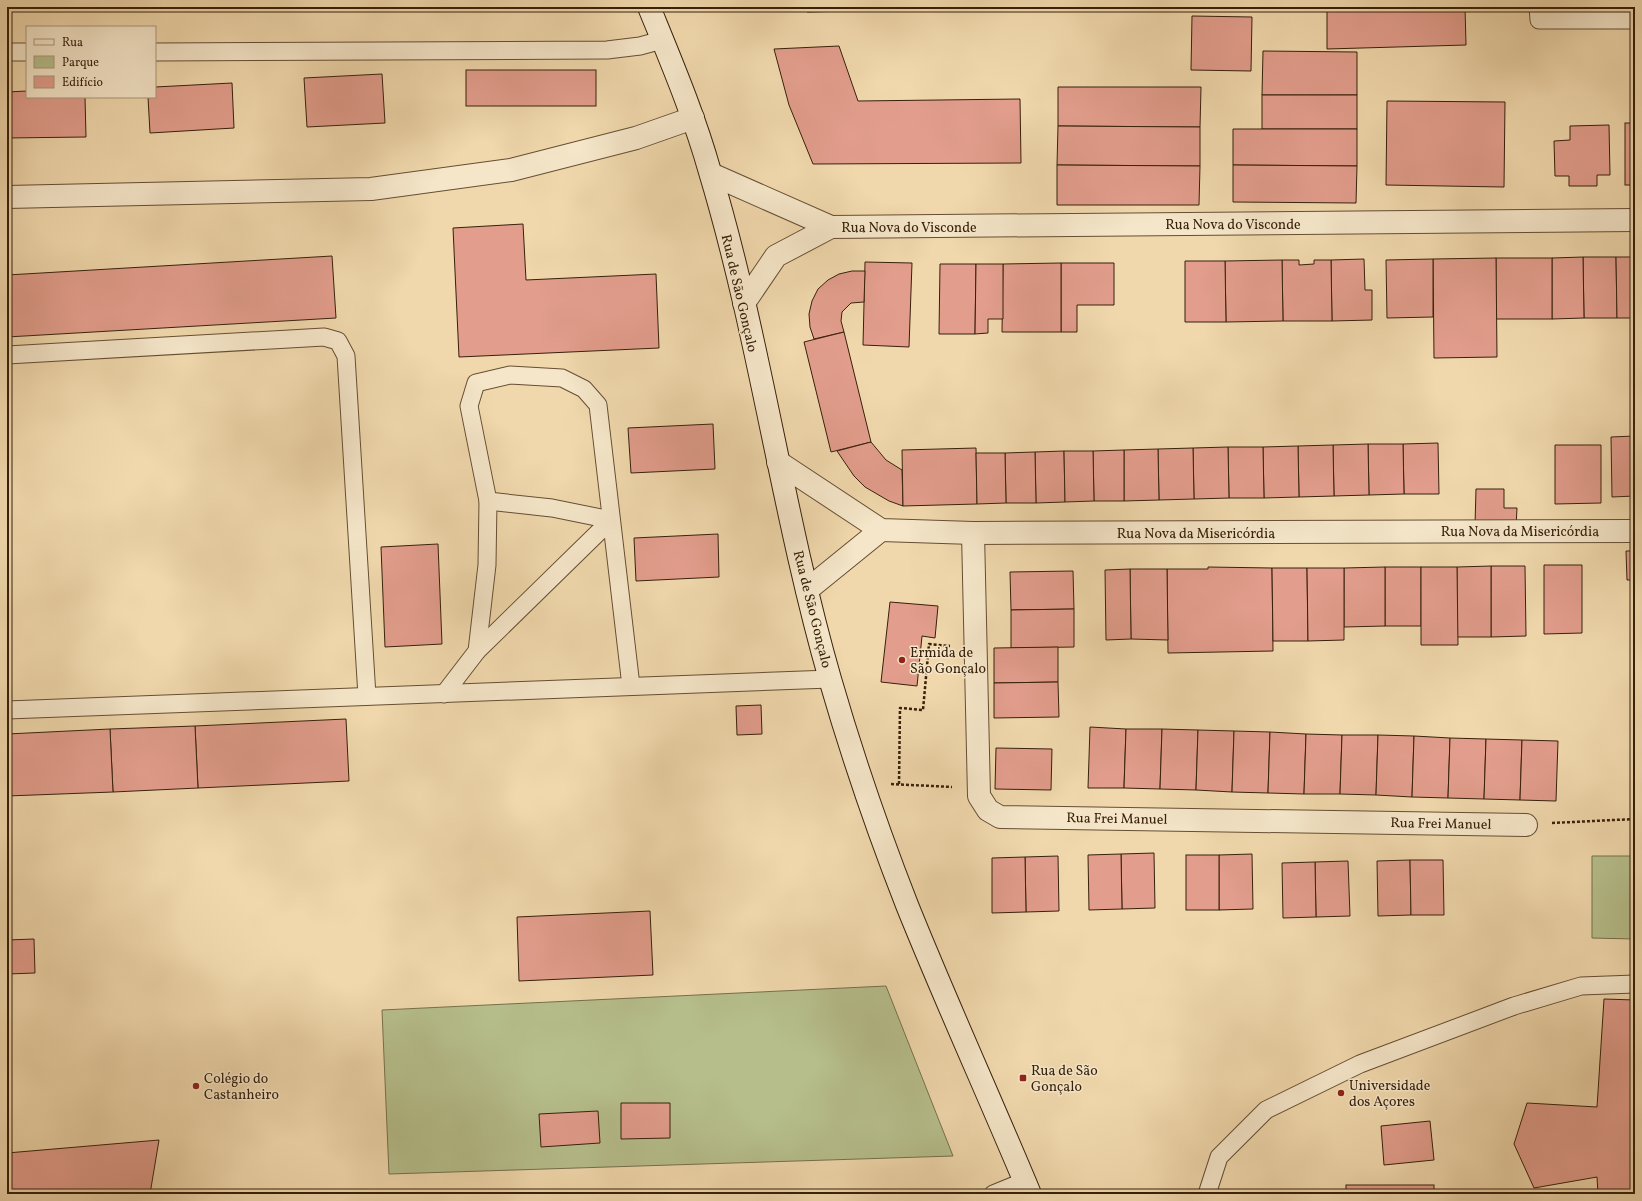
<svg xmlns="http://www.w3.org/2000/svg" width="1642" height="1201" viewBox="0 0 1642 1201" font-family="Vollkorn,serif">
  <style>
    .green { fill: #b6bf8c; stroke: #76704c }
    .building { fill: #e29d8c; stroke: #37200b }
    .lines { fill: none; stroke-linecap: round; stroke-linejoin: round }
    .lane-casing { stroke: #654e33; stroke-width: 19 }
    .street-casing { stroke: #654e33; stroke-width: 24 }
    .secondary-casing { stroke: #37200b; stroke-width: 24 }
    .path { stroke: #37200b; stroke-width: 2.5; stroke-dasharray: 3 2; stroke-linecap: butt }
    .lane { stroke: #f5e6c9; stroke-width: 17 }
    .street { stroke: #f5e6c9; stroke-width: 22 }
    .secondary { stroke: #f5e6c9; stroke-width: 22 }
    .poi-dot { fill: #8f2418; stroke: #f5e6c9; stroke-width: 1.5 }
    .labels { text-anchor: middle; stroke-width: 3; stroke-linejoin: round; paint-order: stroke }
    .street-label { font-size: 14px; fill: #37200b; stroke: #f5e6c9 }
    .poi-label { font-size: 14px; fill: #37200b; stroke: #f5e6c9; text-anchor: start }
  </style>
  <rect width="100%" height="100%" fill="#f0d8ac"/>
  <filter id="stains"><feTurbulence type="fractalNoise" baseFrequency=".005" numOctaves="4"/><feColorMatrix values="0 0 0 0 .2 0 0 0 0 .09 0 0 0 0 .02 0 0 0 .5 -.17"/></filter>
  <radialGradient id="worn" r=".72"><stop offset=".6" stop-color="#630" stop-opacity="0"/><stop offset="1" stop-color="#630" stop-opacity=".3"/></radialGradient>
  <g class="green">
    <polygon points="1592,856 1635,856 1635,939 1592,938"/>
    <polygon points="886,986 953,1156 389,1174 382,1010"/>
  </g>
  <g class="building">
    <polygon points="807,7 848,7 849,11 807,12"/>
    <polygon points="1327,7 1465,7 1466,45 1327,49"/>
    <polygon points="1192,16 1252,17 1251,71 1191,70"/>
    <polygon points="839,46 858,101 1020,99 1021,163 813,164 789,105 774,49"/>
    <polygon points="1263,51 1357,52 1357,95 1262,95"/>
    <rect x="466" y="70" width="130" height="36"/>
    <polygon points="382,74 385,123 307,127 304,78"/>
    <polygon points="232,83 234,128 150,133 148,97 155,97 155,87"/>
    <polygon points="1058,87 1201,87 1200,127 1058,126"/>
    <polygon points="27,91 27,97 85,97 86,137 7,138 7,92"/>
    <rect x="1262" y="95" width="95" height="34"/>
    <polygon points="1387,101 1505,102 1504,187 1386,185"/>
    <rect x="1625" y="123" width="10" height="62"/>
    <polygon points="1609,125 1610,175 1597,175 1597,186 1569,186 1569,176 1555,176 1554,141 1570,140 1570,126"/>
    <polygon points="1058,126 1200,127 1200,166 1057,165"/>
    <polygon points="1233,129 1357,129 1357,166 1233,165"/>
    <polygon points="1057,165 1200,166 1199,205 1057,205"/>
    <polygon points="1233,165 1357,166 1356,203 1233,202"/>
    <polygon points="523,224 526,280 656,274 659,348 459,357 453,228"/>
    <polygon points="332,256 336,318 7,337 7,275"/>
    <polygon points="1583,257 1616,257 1617,318 1584,318"/>
    <polygon points="1583,257 1584,318 1552,319 1552,258"/>
    <polygon points="1616,257 1635,257 1635,318 1617,318"/>
    <rect x="1496" y="258" width="56" height="61"/>
    <polygon points="1496,258 1497,357 1434,358 1433,259"/>
    <polygon points="1364,259 1365,290 1372,290 1372,320 1332,321 1331,260"/>
    <polygon points="1433,259 1433,317 1387,318 1386,260"/>
    <polygon points="1282,260 1299,260 1299,265 1314,264 1314,260 1331,260 1332,321 1283,321"/>
    <polygon points="1282,260 1283,321 1226,322 1225,261"/>
    <polygon points="1185,261 1225,261 1226,322 1185,322"/>
    <polygon points="865,262 912,263 909,347 863,345"/>
    <polygon points="1061,263 1114,263 1114,305 1077,305 1077,332 1061,332"/>
    <polygon points="1061,263 1061,332 1002,332 1003,264"/>
    <polygon points="940,264 976,264 975,334 939,334"/>
    <polygon points="976,264 1003,264 1003,319 988,319 988,333 975,334"/>
    <polygon points="852,271 865,271 864,302 851,303 842,312 841,321 844,332 814,339 810,327 809,314 812,301 818,289 828,280 839,274"/>
    <polygon points="844,332 871,442 831,452 804,342"/>
    <polygon points="713,424 715,469 631,473 628,428"/>
    <polygon points="1635,436 1635,496 1612,497 1611,437"/>
    <polygon points="871,442 886,460 902,470 903,506 889,501 865,487 854,476 837,451"/>
    <polygon points="1438,443 1439,494 1404,494 1403,444"/>
    <polygon points="1368,444 1403,444 1404,494 1369,495"/>
    <polygon points="1368,444 1369,495 1334,496 1333,445"/>
    <polygon points="1333,445 1334,496 1299,497 1298,446"/>
    <polygon points="1555,445 1601,445 1601,503 1555,504"/>
    <polygon points="1298,446 1299,497 1264,498 1263,447"/>
    <polygon points="1228,447 1263,447 1264,498 1229,498"/>
    <polygon points="1228,447 1229,498 1194,499 1193,448"/>
    <polygon points="976,448 977,504 903,506 902,450"/>
    <polygon points="1193,448 1194,499 1159,500 1158,449"/>
    <polygon points="1158,449 1159,500 1124,501 1124,450"/>
    <polygon points="1124,450 1124,501 1094,501 1093,451"/>
    <polygon points="1064,451 1065,502 1036,503 1035,452"/>
    <polygon points="1064,451 1093,451 1094,501 1065,502"/>
    <polygon points="1035,452 1036,503 1006,503 1005,453"/>
    <polygon points="976,453 1005,453 1006,503 977,504"/>
    <polygon points="1476,489 1504,489 1504,508 1517,508 1516,527 1475,526"/>
    <polygon points="718,534 719,577 636,581 634,538"/>
    <polygon points="438,544 442,644 385,647 381,547"/>
    <polygon points="1626,551 1635,551 1635,580 1627,580"/>
    <polygon points="1544,565 1582,565 1582,633 1544,634"/>
    <polygon points="1491,566 1525,566 1526,636 1491,637"/>
    <polygon points="1491,566 1491,637 1457,637 1457,567"/>
    <polygon points="1208,567 1272,568 1273,651 1168,653 1167,569 1208,569"/>
    <rect x="1385" y="567" width="36" height="59"/>
    <polygon points="1385,567 1385,626 1344,627 1344,568"/>
    <polygon points="1421,567 1457,567 1458,645 1421,645"/>
    <polygon points="1272,568 1307,568 1308,641 1273,641"/>
    <polygon points="1307,568 1344,568 1344,640 1308,641"/>
    <polygon points="1130,569 1167,569 1168,640 1131,639"/>
    <polygon points="1130,569 1131,639 1106,640 1105,570"/>
    <polygon points="1073,571 1074,609 1011,610 1010,572"/>
    <polygon points="890,602 938,606 935,638 922,636 917,686 881,682"/>
    <rect x="1633" y="605" width="2" height="25"/>
    <polygon points="1074,609 1074,647 1011,648 1011,610"/>
    <polygon points="1633,630 1635,630 1635,671"/>
    <polygon points="1058,647 1058,682 994,683 994,648"/>
    <polygon points="1058,682 1059,717 994,718 994,683"/>
    <polygon points="761,705 762,734 737,735 736,706"/>
    <polygon points="346,719 349,781 198,788 195,726"/>
    <polygon points="195,726 198,788 113,792 110,729"/>
    <polygon points="1090,727 1126,729 1124,788 1088,788"/>
    <polygon points="110,729 113,792 7,796 7,734"/>
    <polygon points="1126,729 1162,729 1160,789 1124,788"/>
    <polygon points="1162,729 1198,730 1196,790 1160,789"/>
    <polygon points="1198,730 1234,731 1232,792 1196,790"/>
    <polygon points="1234,731 1270,732 1268,793 1232,792"/>
    <polygon points="1270,732 1306,734 1304,794 1268,793"/>
    <polygon points="1306,734 1342,735 1340,794 1304,794"/>
    <polygon points="1342,735 1378,735 1376,795 1340,794"/>
    <polygon points="1378,735 1414,736 1412,797 1376,795"/>
    <polygon points="1414,736 1450,738 1448,798 1412,797"/>
    <polygon points="1450,738 1486,739 1484,799 1448,798"/>
    <polygon points="1486,739 1522,740 1520,800 1484,799"/>
    <polygon points="1522,740 1558,741 1556,801 1520,800"/>
    <polygon points="996,748 1052,749 1051,790 995,789"/>
    <polygon points="1154,853 1155,908 1122,909 1121,854"/>
    <polygon points="1121,854 1122,909 1089,910 1088,855"/>
    <polygon points="1252,854 1253,909 1219,910 1219,855"/>
    <rect x="1186" y="855" width="33" height="55"/>
    <polygon points="1058,856 1059,911 1026,912 1025,857"/>
    <polygon points="1025,857 1026,912 992,913 992,858"/>
    <polygon points="1410,860 1411,915 1378,916 1377,861"/>
    <polygon points="1410,860 1443,860 1444,915 1411,915"/>
    <polygon points="1348,861 1350,916 1316,917 1315,862"/>
    <polygon points="1315,862 1316,917 1283,918 1282,863"/>
    <polygon points="650,911 653,975 519,981 517,917"/>
    <polygon points="34,939 35,973 7,974 7,940"/>
    <polygon points="1604,999 1635,1000 1635,1194 1598,1194 1597,1177 1534,1188 1514,1144 1527,1103 1597,1107"/>
    <polygon points="621,1103 670,1103 670,1138 621,1139"/>
    <polygon points="598,1111 600,1143 541,1147 539,1114"/>
    <polygon points="1430,1121 1434,1160 1384,1165 1381,1126"/>
    <polygon points="159,1140 150,1194 7,1194 7,1153"/>
    <rect x="1346" y="1185" width="88" height="9"/>
  </g>
  <g class="lines">
    <g class="lane-casing">
      <g id="lane">
        <polyline points="1538,7 1539,20 1635,20"/>
        <polyline points="7,52 27,52"/>
        <polyline points="155,52 607,50 640,46 662,40"/>
        <polyline points="7,355 324,337 338,341 346,356 367,696"/>
        <polyline points="477,651 611,520 552,508 488,501"/>
        <polyline points="444,694 477,651 487,565 488,501 469,406 476,383 510,375 562,378 584,389 598,405 631,686"/>
        <polyline points="7,710 830,679"/>
        <polyline points="993,1194 1025,1181"/>
        <polyline points="1207,1194 1219,1157 1266,1110 1360,1064 1514,1006 1581,986 1635,984"/>
      </g>
    </g>
    <g class="street-casing">
      <g id="street">
        <polyline points="711,174 831,227 1635,220"/>
        <polyline points="7,197 371,189 511,170 636,138 693,118"/>
        <polyline points="744,303 776,256 831,227"/>
        <polyline points="778,462 881,530 973,533 1635,531"/>
        <polyline points="973,533 979,796 988,810 1000,817 1526,825"/>
        <polyline points="807,590 881,530"/>
      </g>
    </g>
    <g class="secondary-casing">
      <path id="secondary" d="M649,7C671,61 694,115 710,172C760,338 782,512 830,679C852,755 878,831 907,905C946,1002 990,1098 1030,1194"/>
    </g>
    <g class="path">
      <polyline points="891,784 952,787"/>
      <polyline points="899,784 900,708 923,710 929,644 950,646"/>
      <polyline points="1552,823 1635,819"/>
    </g>
    <use href="#lane" class="lane"/>
    <use href="#street" class="street"/>
    <use href="#secondary" class="secondary"/>
  </g>
  <g class="poi-dot">
    <circle cx="902" cy="660" r="4"/>
    <rect x="1019" y="1074" width="8" height="8" rx="2"/>
    <circle cx="196" cy="1086" r="4"/>
    <circle cx="1341" cy="1093" r="4"/>
  </g>
  <g class="labels">
    <g class="street-label">
      <text x="1233" y="229">Rua Nova do Visconde</text>
      <text x="909" y="232">Rua Nova do Visconde</text>
      <text transform="translate(740 293) rotate(77)" y="5">Rua de São Gonçalo</text>
      <text x="1520" y="536">Rua Nova da Misericórdia</text>
      <text x="1196" y="538">Rua Nova da Misericórdia</text>
      <text transform="translate(813 609) rotate(76)" y="5">Rua de São Gonçalo</text>
      <text transform="translate(1117 818) rotate(1)" y="5">Rua Frei Manuel</text>
      <text transform="translate(1441 823) rotate(1)" y="5">Rua Frei Manuel</text>
    </g>
    <g class="poi-label">
      <text x="910" y="657">Ermida de<tspan x="910" dy="16">São Gonçalo</tspan></text>
      <text x="1031" y="1075">Rua de São<tspan x="1031" dy="16">Gonçalo</tspan></text>
      <text x="204" y="1083">Colégio do<tspan x="204" dy="16">Castanheiro</tspan></text>
      <text x="1349" y="1090">Universidade<tspan x="1349" dy="16">dos Açores</tspan></text>
    </g>
  </g>
  <rect width="1642" height="1201" fill="none" stroke="#f0d8ac" stroke-width="24"/>
  <rect x="8" y="8" width="1626" height="1185" fill="none" stroke="#37200b" stroke-width="2"/>
  <rect x="12" y="12" width="1618" height="1177" fill="none" stroke="#37200b"/>
  <rect x="26" y="26" width="130" height="72" fill="#f5e6c9" stroke="#a9977d"/>
  <rect x="34" y="39" width="20" height="6" fill="#f5e6c9" stroke="#a9977d"/>
  <text x="62" y="46" font-size="12" fill="#37200b">Rua</text>
  <rect x="34" y="56" width="20" height="12" fill="#b6bf8c" stroke="#a9977d"/>
  <text x="62" y="66" font-size="12" fill="#37200b">Parque</text>
  <rect x="34" y="76" width="20" height="12" fill="#e29d8c" stroke="#a9977d"/>
  <text x="62" y="86" font-size="12" fill="#37200b">Edifício</text>
  <rect width="100%" height="100%" filter="url(#stains)"/>
  <rect width="100%" height="100%" fill="url(#worn)"/>
</svg>
